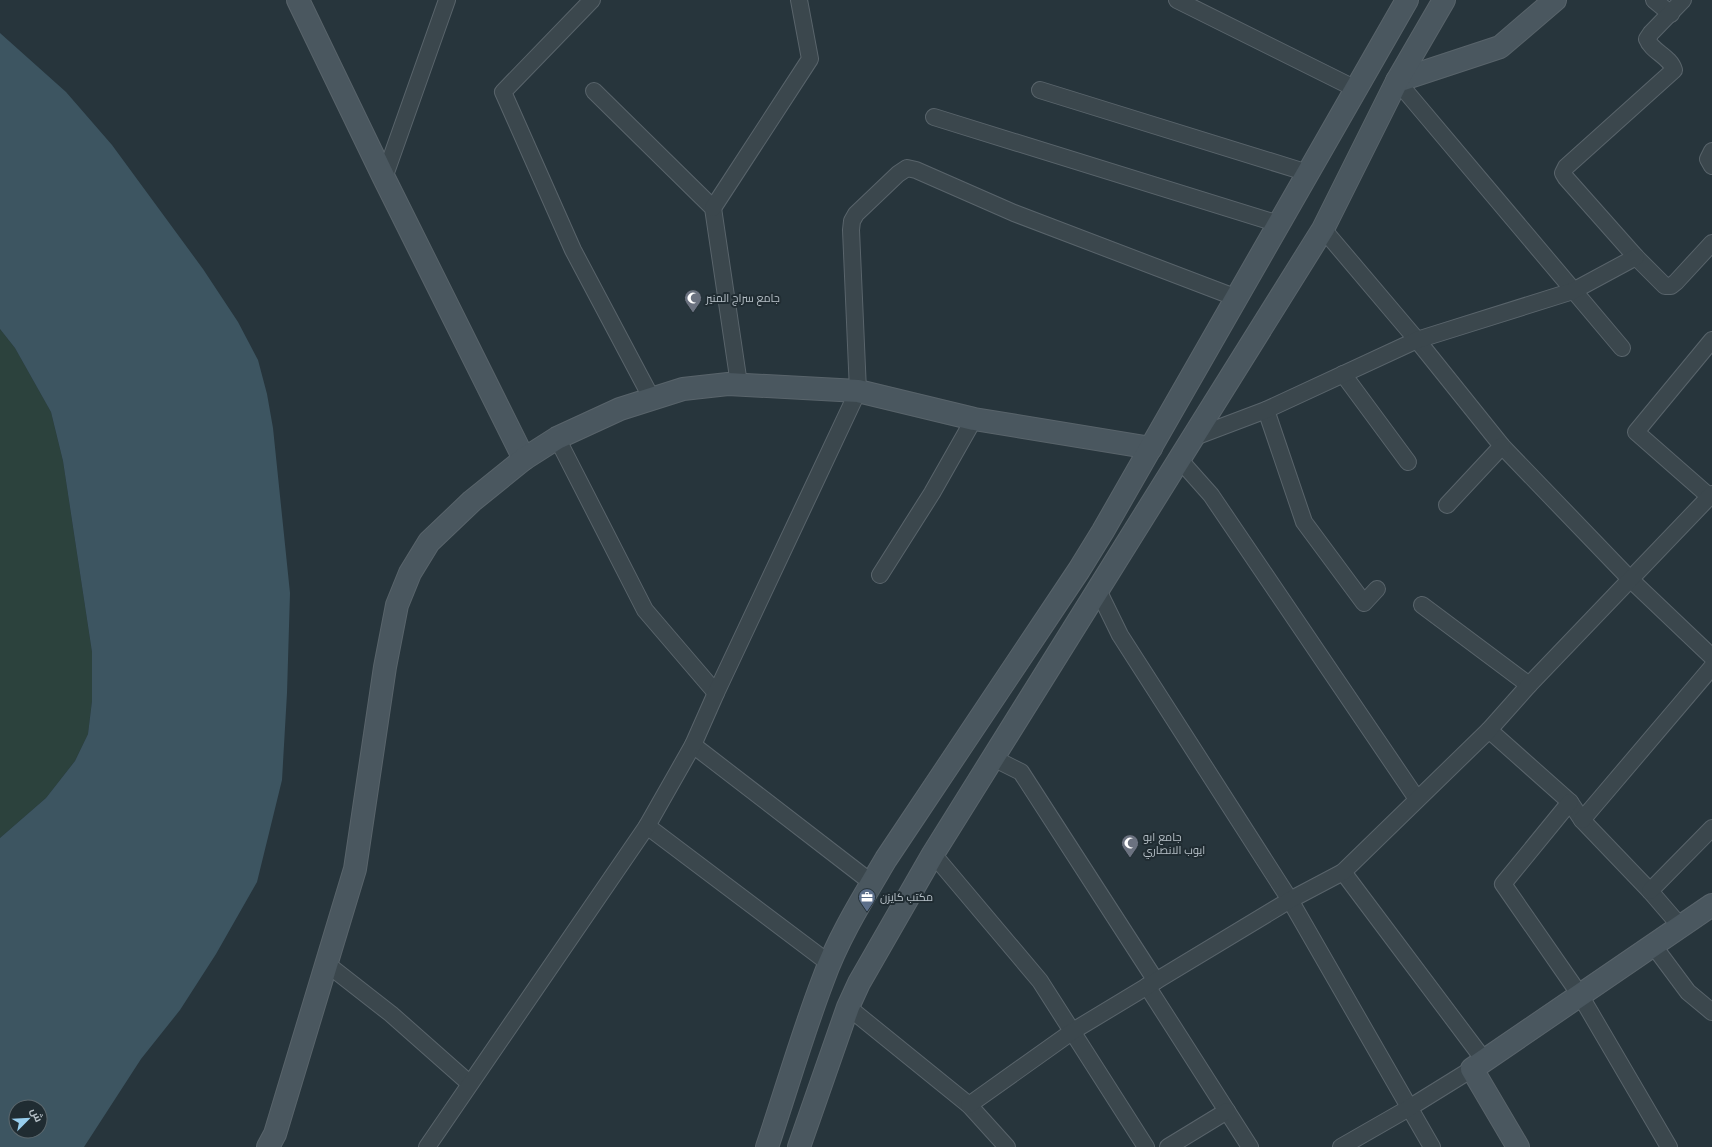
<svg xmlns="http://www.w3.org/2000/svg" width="1712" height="1147" viewBox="0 0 1712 1147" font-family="'DM Sans',Cairo,sans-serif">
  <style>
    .green { fill: #2c423d }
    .water { fill: #3d5561; fill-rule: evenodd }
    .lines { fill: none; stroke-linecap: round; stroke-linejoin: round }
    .street-casing { stroke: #59646b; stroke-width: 18 }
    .secondary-casing { stroke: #59646b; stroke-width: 24 }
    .street { stroke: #3b474d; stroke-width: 16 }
    .secondary { stroke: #4a575f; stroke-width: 22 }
    .labels { text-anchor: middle; stroke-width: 4; stroke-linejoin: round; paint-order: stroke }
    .poi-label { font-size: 11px; fill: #b7c1c8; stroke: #202c32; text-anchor: start }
  </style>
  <rect width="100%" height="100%" fill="#27353c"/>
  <polygon class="green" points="0,329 15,348 51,412 63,461 92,652 92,701 88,734 75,761 46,798 0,838"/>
  <path class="water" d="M0,33L66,92L112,145L203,269L238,322L258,360L267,394L273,428L290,593L287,693L282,780L257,882L216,954L180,1010L141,1059L84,1147H0V838L46,798L75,761L88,734L92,701V652L63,461L51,412L15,348L0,329ZM16,1107H40V1131H16Z"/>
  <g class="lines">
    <g class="street-casing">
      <g id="street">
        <polyline points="592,0 503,92 573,250 652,399"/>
        <polyline points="1177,0 1356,89"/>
        <polyline points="1654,0 1671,14"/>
        <path d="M1683,0L1651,33L1647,39C1652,52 1670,56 1674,70L1566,167L1563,173L1566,178L1636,257L1665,286H1671L1676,282L1712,243"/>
        <polyline points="1397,81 1622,348"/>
        <polyline points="1040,90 1308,173"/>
        <polyline points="594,91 713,208 739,384"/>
        <polyline points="934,117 1279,224"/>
        <polyline points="1712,151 1708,159 1712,166"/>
        <polyline points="384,178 447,0"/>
        <polyline points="713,208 810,59 799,0"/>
        <polyline points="1323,229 1417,340 1502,446 1630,579 1712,657"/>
        <polyline points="1343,374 1408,462"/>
        <polyline points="1266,410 1304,522 1364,603 1377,589"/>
        <polyline points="557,438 645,610 716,693"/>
        <polyline points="1192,438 1266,410 1417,340 1573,291 1636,257"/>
        <polyline points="1179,459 1211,495 1417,799"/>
        <polyline points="1710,497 1636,432 1712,340"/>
        <polyline points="1447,505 1502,446"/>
        <polyline points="880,575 932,493 974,419"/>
        <polyline points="1098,590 1120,635 1290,900 1432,1147"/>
        <polyline points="1422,605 1529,685"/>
        <polyline points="1489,730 1570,802 1582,820 1650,891 1681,927"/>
        <polyline points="693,745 872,883"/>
        <polyline points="993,758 1021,772 1156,981"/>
        <polyline points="1570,802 1503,884 1580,995 1669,1147"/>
        <polyline points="1582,820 1712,667"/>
        <polyline points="647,826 830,964"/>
        <polyline points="933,854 1040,981 1146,1147"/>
        <polyline points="1343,872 1484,1060"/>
        <polyline points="1650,891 1712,828"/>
        <polyline points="1653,945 1688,992 1712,1012"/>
        <polyline points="327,964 391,1014 469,1083"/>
        <polyline points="1147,986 1250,1147"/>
        <polyline points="848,1007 969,1105 1007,1147"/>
        <polyline points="969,1105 1073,1031 1290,900 1343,872 1489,730 1529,685 1712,494"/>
        <polyline points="427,1147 647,826 693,745 716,693 858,391 851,230 852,221 856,214 898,174 907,168 916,170 1014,213 1237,298"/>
        <polyline points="1168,1147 1227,1111"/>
        <polyline points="1341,1147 1409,1108 1472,1069"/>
      </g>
    </g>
    <g class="secondary-casing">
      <g id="secondary">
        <polyline points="298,0 384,178 524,459"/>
        <polyline points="1397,81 1500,47 1555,0"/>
        <polyline points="268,1147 275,1134 355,869 385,667 397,605 410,573 429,542 472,501 524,459 557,438 620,409 683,389 728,384 858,391 974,419 1151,448"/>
        <path d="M767,1147C786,1091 802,1035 823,980C838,938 863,898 886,859L1079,570L1103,531L1407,0"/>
        <polyline points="799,1147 848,1007 859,983 933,854 1323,229 1397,81 1444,0"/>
        <polyline points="1518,1147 1472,1069 1712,905"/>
      </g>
    </g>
    <use href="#street" class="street"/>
    <use href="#secondary" class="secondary"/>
  </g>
  <defs>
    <g id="mosque-pin" transform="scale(0.9)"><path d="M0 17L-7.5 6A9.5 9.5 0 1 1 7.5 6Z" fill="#6b7280" stroke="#202c32"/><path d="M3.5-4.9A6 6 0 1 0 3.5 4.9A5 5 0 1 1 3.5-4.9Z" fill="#fff"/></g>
    <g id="office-pin" transform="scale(0.9)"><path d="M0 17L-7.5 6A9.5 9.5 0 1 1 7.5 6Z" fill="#5c6f8a" stroke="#202c32"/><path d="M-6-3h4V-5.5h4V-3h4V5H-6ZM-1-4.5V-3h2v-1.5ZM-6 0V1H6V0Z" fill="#fff"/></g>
  </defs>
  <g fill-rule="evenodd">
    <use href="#mosque-pin" x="693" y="298"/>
    <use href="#mosque-pin" x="1130" y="843"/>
    <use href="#office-pin" x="867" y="897"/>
  </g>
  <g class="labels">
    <g class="poi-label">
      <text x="706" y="302">جامع سراج المنير</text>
      <text x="1143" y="841">جامع ابو<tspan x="1143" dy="13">ايوب الانصاري</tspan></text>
      <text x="880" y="901">مكتب كايزن</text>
    </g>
  </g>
  <g transform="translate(28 1119) rotate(66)"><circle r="19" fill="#202c32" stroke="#5c686e"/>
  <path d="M0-3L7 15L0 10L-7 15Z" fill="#97cded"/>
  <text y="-6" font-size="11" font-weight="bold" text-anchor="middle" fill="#b7c1c8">ش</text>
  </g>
</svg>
